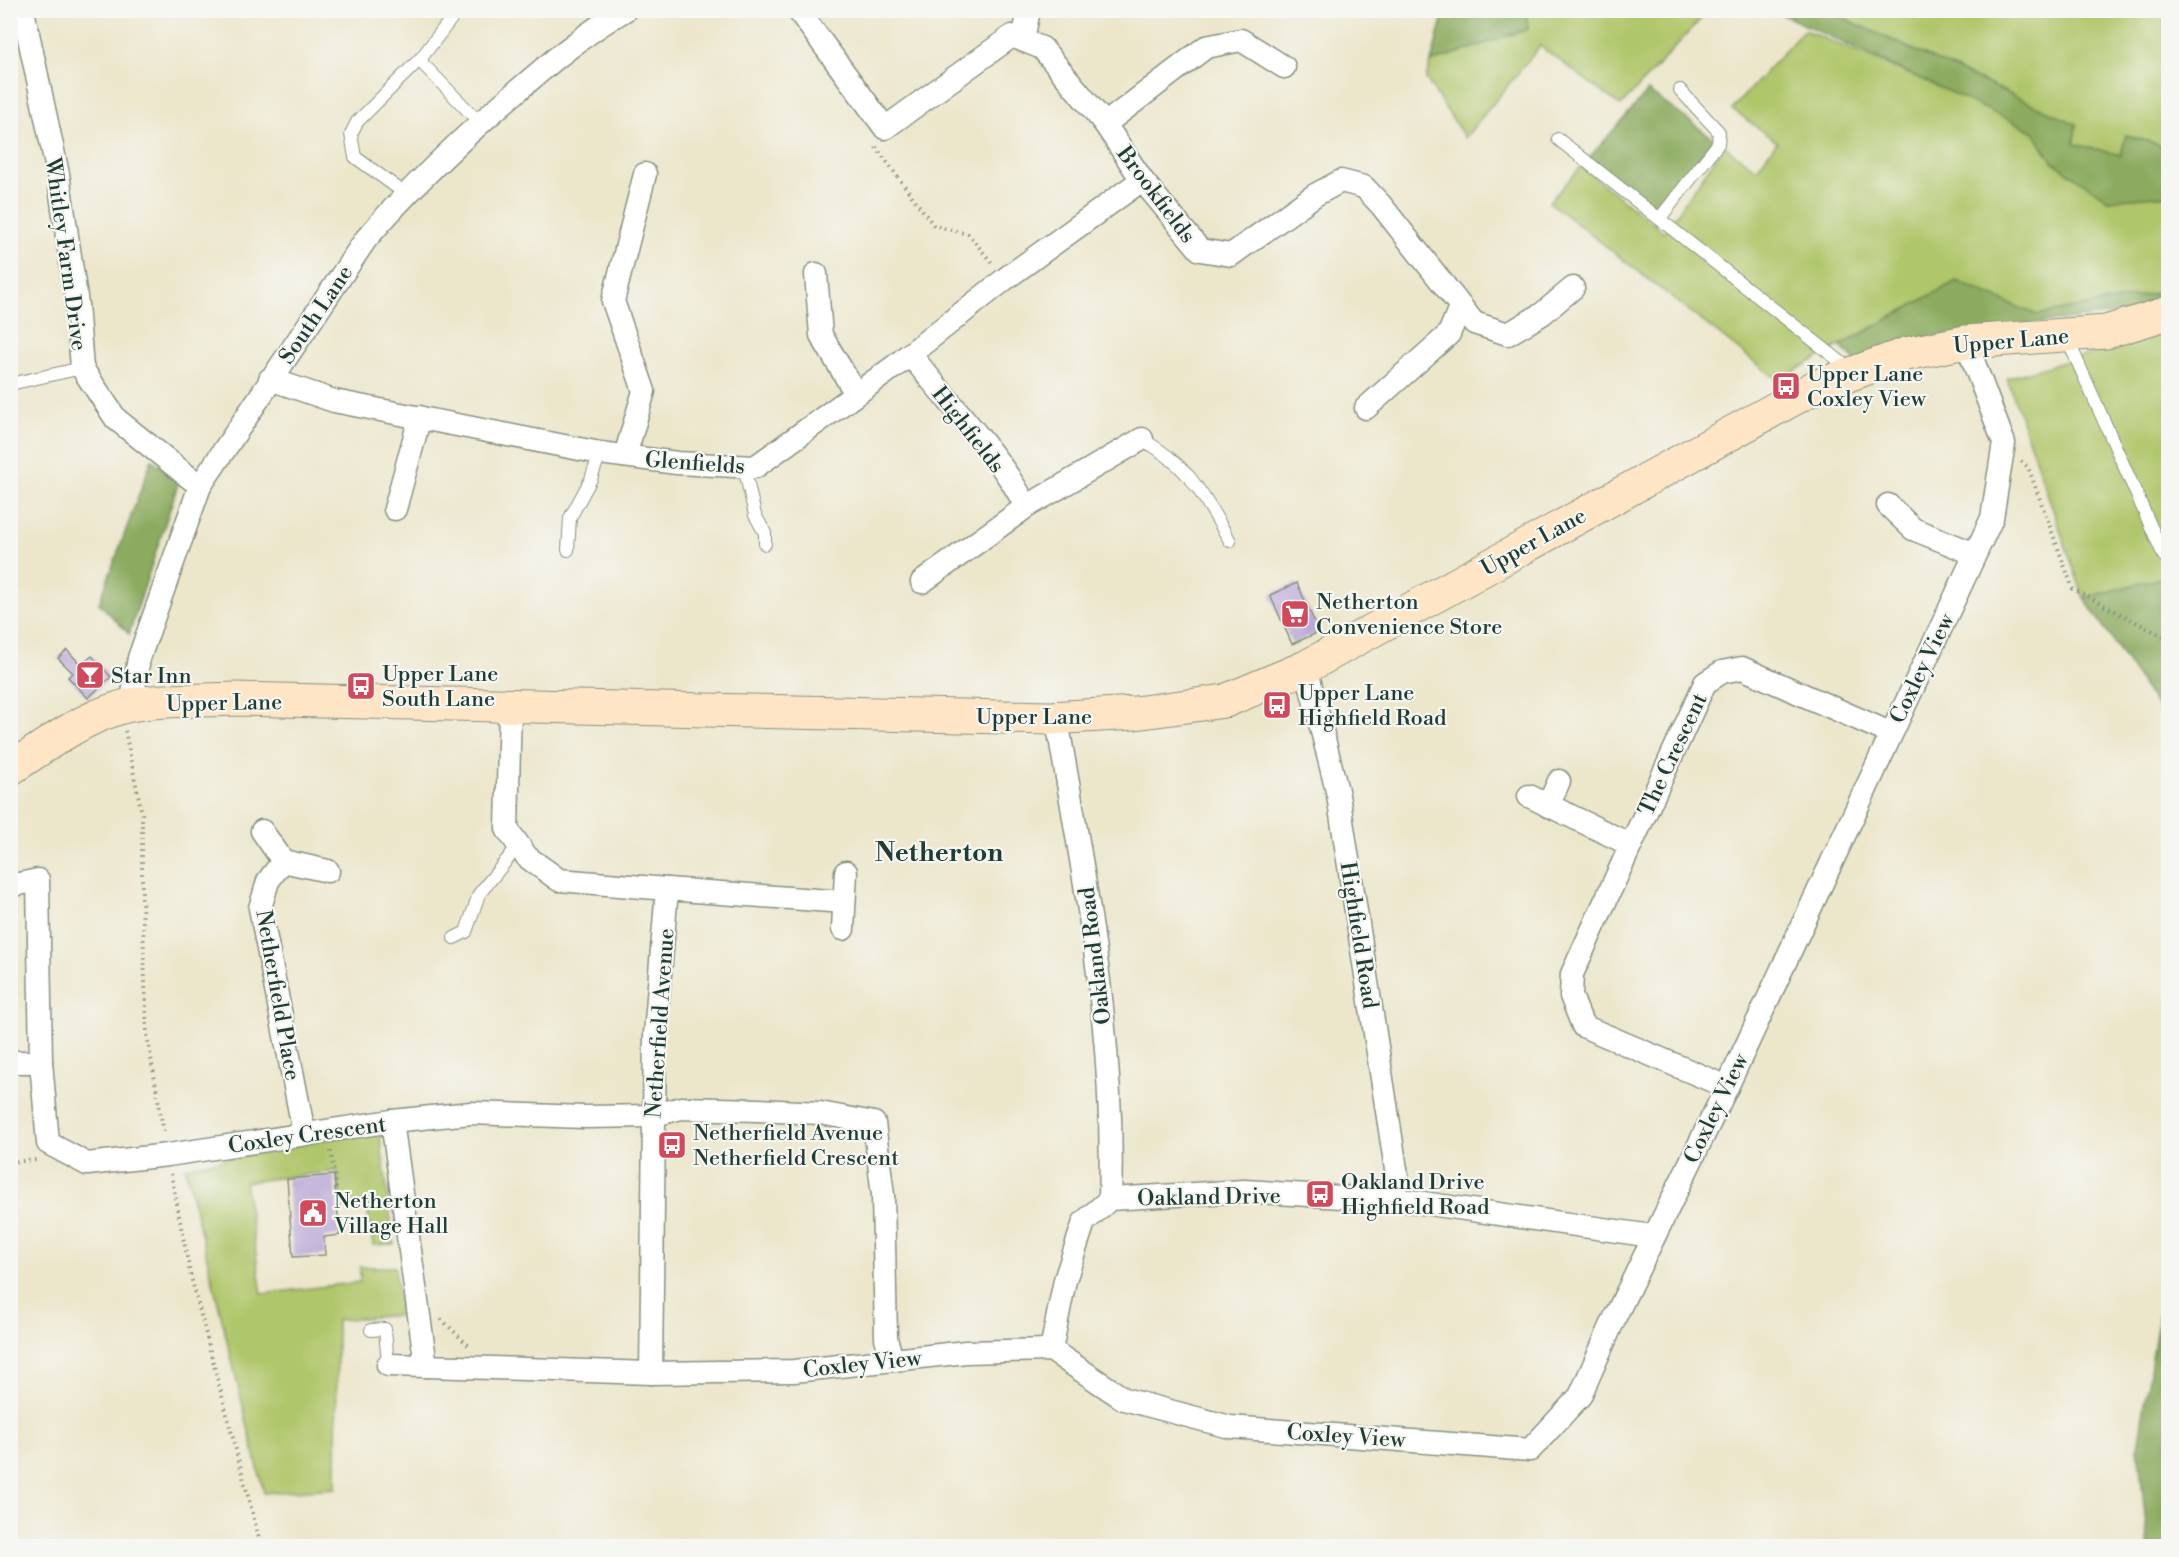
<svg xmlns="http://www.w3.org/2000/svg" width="2179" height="1557" viewBox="0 0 2179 1557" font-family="'Libre Bodoni',serif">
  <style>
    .green { fill: #b0c66b; stroke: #688250; stroke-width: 1.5 }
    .forest { fill: #8cab5f; stroke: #56744a; stroke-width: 1.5 }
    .building { fill: #baa9d7 }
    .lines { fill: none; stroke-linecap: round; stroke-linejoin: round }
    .service-casing { stroke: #869280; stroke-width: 14 }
    .minor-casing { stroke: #869280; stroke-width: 25 }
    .secondary-casing { stroke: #869280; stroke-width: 35 }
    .path { stroke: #869280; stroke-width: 4; stroke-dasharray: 1.5 4.5; stroke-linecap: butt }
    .service { stroke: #fff; stroke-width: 12 }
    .minor { stroke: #fff; stroke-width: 22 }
    .secondary { stroke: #fde5c5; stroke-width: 33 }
    .labels { text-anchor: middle; stroke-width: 4.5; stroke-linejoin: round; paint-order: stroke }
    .street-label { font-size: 22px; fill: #1f3d34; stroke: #f6f6f2 }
    .poi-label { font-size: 22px; fill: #1f3d34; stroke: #f6f6f2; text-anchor: start }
    .quarter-label { font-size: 26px; font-weight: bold; fill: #1f3d34; stroke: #f6f6f2 }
  </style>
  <rect width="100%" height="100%" fill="#f6f6f2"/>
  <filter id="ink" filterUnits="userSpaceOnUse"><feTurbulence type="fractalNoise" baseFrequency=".0167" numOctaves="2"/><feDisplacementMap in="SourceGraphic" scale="12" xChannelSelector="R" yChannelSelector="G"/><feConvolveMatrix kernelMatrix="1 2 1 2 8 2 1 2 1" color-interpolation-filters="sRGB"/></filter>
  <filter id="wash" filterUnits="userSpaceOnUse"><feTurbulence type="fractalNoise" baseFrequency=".008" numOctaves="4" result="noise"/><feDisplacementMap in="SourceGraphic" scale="24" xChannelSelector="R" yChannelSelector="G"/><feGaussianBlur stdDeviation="1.35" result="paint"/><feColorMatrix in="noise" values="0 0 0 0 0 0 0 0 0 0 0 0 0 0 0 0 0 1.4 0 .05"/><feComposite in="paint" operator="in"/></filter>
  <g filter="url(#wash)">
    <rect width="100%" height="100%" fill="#ece6cb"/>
    <g class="green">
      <polygon points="1526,11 1708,11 1621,106 1540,46 1465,138 1426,79 1431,62 1528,29"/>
      <polygon points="1828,11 2168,11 2168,147 2126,135 2121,155 2074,144 2076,124"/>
      <polygon points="1804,30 1938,86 2033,131 2052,161 2108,200 2168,195 2168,291 2037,315 1956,281 1778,380 1549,202 1581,167 1664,232 1724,146 1757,169 1777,142 1732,109"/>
      <polygon points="2168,332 2168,576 2084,598 2007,378"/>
      <polygon points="379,1129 394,1244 373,1245 367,1206 342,1206 337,1171 245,1182 262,1294 360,1282 360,1267 395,1267 400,1315 337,1320 336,1488 264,1493 185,1167"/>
    </g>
    <g class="forest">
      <polygon points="1449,11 1526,11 1528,29 1431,62 1442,19"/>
      <polygon points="1775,11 1828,11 2076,124 2074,144 2121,155 2126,135 2168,147 2168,195 2108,200 2052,161 2033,131"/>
      <polygon points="1648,91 1714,139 1656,208 1589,158"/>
      <polygon points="1956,281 2037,315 2168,291 2168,295 2131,312 1929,337 1856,362 1840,346"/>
      <polygon points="152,459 179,481 129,634 99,603"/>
      <polygon points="2168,576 2168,723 2084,598"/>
      <polygon points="2168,1256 2168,1546 2148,1546 2138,1447"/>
    </g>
    <g id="blocks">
      <g class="building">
        <polygon points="1297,583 1319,632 1292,644 1270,595"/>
        <polygon points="67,650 81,665 92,656 111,677 88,698 68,677 73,673 58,658"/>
        <polygon points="334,1175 340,1235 324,1237 325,1255 293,1257 287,1179"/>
      </g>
    </g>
  </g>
  <g filter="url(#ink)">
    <use href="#blocks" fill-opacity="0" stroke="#869280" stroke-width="1.5"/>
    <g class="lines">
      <g class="service-casing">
        <g id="service">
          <polyline points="419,60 480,123"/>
          <polyline points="1558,139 1851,370"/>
          <polyline points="407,195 355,157 351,134 357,122 422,57 451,19"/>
          <polyline points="1660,218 1718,144 1719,132 1680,90"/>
          <polyline points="2067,338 2164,556"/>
          <polyline points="10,384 82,368"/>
          <path d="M1142,439C1193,469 1201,493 1230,541"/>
          <polyline points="744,467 755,515 765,533 765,544"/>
          <polyline points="568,550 570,518 591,479 600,453"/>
          <polyline points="454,938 466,932 479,894 519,845"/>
          <polyline points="371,1330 385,1329 388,1365"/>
        </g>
      </g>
      <g class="minor-casing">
        <g id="minor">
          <polyline points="23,10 58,174 77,304 82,368 116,419 200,486"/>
          <polyline points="798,10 885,128 1012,36 1042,48 1105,124 1142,180 1200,250 1231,255 1315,195 1341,181 1364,187 1381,205 1474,323 1508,334 1542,314 1573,288"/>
          <polyline points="1023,40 1029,10"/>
          <polyline points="1105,124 1206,47 1241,40 1284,67"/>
          <polyline points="816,274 821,335 856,394"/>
          <path d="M907,356L918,364C951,405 1004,461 1026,507L922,582"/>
          <polyline points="270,379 334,401 600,453 677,463 755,467 895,366 1005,279 1142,180"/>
          <polyline points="1366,408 1449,334 1460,307"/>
          <polyline points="625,456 644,391 613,301 645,174"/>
          <polyline points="1888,505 1913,529 1975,554"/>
          <polyline points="1026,507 1142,439"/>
          <polyline points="395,509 420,417"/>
          <polyline points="1306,667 1338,795 1398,1182 1380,1199"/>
          <polyline points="510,705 507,829 527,857 559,880 667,889 655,1034 651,1373"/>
          <path d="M131,706L139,658L200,486L366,239C412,186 463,137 516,92C551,62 585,33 625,10"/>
          <path d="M1050,718L1059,732C1086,886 1116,1042 1110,1199"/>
          <polyline points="1529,796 1629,844"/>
          <polyline points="1548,806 1559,781"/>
          <polyline points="262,831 283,861 268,881 260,908 304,1133"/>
          <polyline points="283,861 328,871"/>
          <polyline points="19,884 38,880 41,1062 48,1143 87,1164 168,1155 392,1121 471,1113 584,1117 652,1116 681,1108 758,1110 820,1113 874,1123 883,1195 886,1338 892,1360"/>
          <polyline points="667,889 844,902"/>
          <polyline points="843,929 846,872"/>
          <polyline points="10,1062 41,1062"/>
          <polyline points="1727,1087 1583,1026 1571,996 1572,974 1705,683 1722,672 1742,668 1890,733"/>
          <polyline points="392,1121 426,1366 651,1373 794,1371 966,1352 1051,1350 1124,1399 1230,1427 1530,1450 1580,1396 1616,1315 1727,1087 1992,518 2004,443 1966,342"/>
          <polyline points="1051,1350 1065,1280 1084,1222 1110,1199 1244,1191 1409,1201 1652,1236"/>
          <polyline points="388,1365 426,1366"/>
        </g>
      </g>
      <g class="secondary-casing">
        <path id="secondary" d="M10,769C45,746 79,720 119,708C149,698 202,701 235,699L1050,718L1135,713L1225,701L1306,667L1815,387L1906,354L1966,342L2106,332L2168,313"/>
      </g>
      <g class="path">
        <polyline points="876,147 934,226 968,234 993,264"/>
        <polyline points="2021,461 2028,467 2073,589 2168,639"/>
        <polyline points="125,731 142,814 142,901 147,1034 164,1134"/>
        <polyline points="331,1151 339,1210"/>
        <polyline points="10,1162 37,1160"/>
        <polyline points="171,1174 190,1273 261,1546"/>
        <polyline points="441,1319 470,1347"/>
      </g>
      <use href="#service" class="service"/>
      <use href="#minor" class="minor"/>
      <use href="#secondary" class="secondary"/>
    </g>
  </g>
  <defs>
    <g id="bus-square" transform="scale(1.5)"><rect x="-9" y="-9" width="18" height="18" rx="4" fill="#d1495b" stroke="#f6f6f2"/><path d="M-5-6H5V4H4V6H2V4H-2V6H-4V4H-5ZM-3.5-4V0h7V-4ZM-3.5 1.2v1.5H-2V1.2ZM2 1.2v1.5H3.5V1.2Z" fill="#fff"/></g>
    <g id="supermarket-square" transform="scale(1.5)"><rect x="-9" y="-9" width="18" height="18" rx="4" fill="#d1495b" stroke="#f6f6f2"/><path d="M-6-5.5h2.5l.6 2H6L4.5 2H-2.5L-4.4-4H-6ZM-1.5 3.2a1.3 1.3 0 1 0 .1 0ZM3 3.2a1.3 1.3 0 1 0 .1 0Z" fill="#fff"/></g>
    <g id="bar-square" transform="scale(1.5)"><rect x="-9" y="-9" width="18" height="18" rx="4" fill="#d1495b" stroke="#f6f6f2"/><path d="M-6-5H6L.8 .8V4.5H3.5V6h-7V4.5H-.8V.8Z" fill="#fff"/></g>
    <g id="civic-square" transform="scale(1.5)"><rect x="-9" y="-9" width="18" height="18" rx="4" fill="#d1495b" stroke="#f6f6f2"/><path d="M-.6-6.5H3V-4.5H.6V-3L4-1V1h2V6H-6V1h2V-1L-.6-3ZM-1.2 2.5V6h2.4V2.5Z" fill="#fff"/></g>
  </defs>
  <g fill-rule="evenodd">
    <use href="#bus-square" x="1786" y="386"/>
    <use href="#supermarket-square" x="1295" y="614"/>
    <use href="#bar-square" x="90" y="675"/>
    <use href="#bus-square" x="361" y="686"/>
    <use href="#bus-square" x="1277" y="705"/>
    <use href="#bus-square" x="672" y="1145"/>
    <use href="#bus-square" x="1320" y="1194"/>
    <use href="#civic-square" x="313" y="1213"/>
  </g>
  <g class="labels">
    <g class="street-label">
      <text transform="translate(1157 194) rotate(53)" y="8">Brookfields</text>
      <text transform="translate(67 254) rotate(82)" y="8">Whitley Farm Drive</text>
      <text transform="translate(315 314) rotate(-56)" y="8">South Lane</text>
      <text transform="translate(2011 340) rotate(-5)" y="8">Upper Lane</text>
      <text transform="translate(969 429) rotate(52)" y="8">Highfields</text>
      <text transform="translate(695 462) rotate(4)" y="8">Glenfields</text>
      <text transform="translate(1533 541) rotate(-29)" y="8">Upper Lane</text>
      <text transform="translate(1921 668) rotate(-64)" y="8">Coxley View</text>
      <text transform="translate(224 702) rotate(-1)" y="8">Upper Lane</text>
      <text x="1034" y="724">Upper Lane</text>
      <text transform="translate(1672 754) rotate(-65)" y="8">The Crescent</text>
      <text transform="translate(1360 935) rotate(81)" y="8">Highfield Road</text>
      <text transform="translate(1094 956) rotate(-97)" y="8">Oakland Road</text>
      <text transform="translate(279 995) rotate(80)" y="8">Netherfield Place</text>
      <text transform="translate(659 1023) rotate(-86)" y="8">Netherfield Avenue</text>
      <text transform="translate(1715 1108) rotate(-64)" y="8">Coxley View</text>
      <text transform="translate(307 1134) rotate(-8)" y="8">Coxley Crescent</text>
      <text transform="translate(1209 1196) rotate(-1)" y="8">Oakland Drive</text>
      <text transform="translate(862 1363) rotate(-6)" y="8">Coxley View</text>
      <text transform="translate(1346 1435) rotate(4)" y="8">Coxley View</text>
    </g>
    <g class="poi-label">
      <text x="1807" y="381">Upper Lane<tspan x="1807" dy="25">Coxley View</tspan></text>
      <text x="1316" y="609">Netherton<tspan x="1316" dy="25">Convenience Store</tspan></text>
      <text x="382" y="681">Upper Lane<tspan x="382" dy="25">South Lane</tspan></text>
      <text x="111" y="683">Star Inn</text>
      <text x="1298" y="700">Upper Lane<tspan x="1298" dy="25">Highfield Road</tspan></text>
      <text x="693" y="1140">Netherfield Avenue<tspan x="693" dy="25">Netherfield Crescent</tspan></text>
      <text x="1341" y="1189">Oakland Drive<tspan x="1341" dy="25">Highfield Road</tspan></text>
      <text x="334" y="1208">Netherton<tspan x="334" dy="25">Village Hall</tspan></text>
    </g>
    <g class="quarter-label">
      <text x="939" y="861">Netherton</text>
    </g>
  </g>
  <rect width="2179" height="1557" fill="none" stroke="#f6f6f2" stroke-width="36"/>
</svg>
